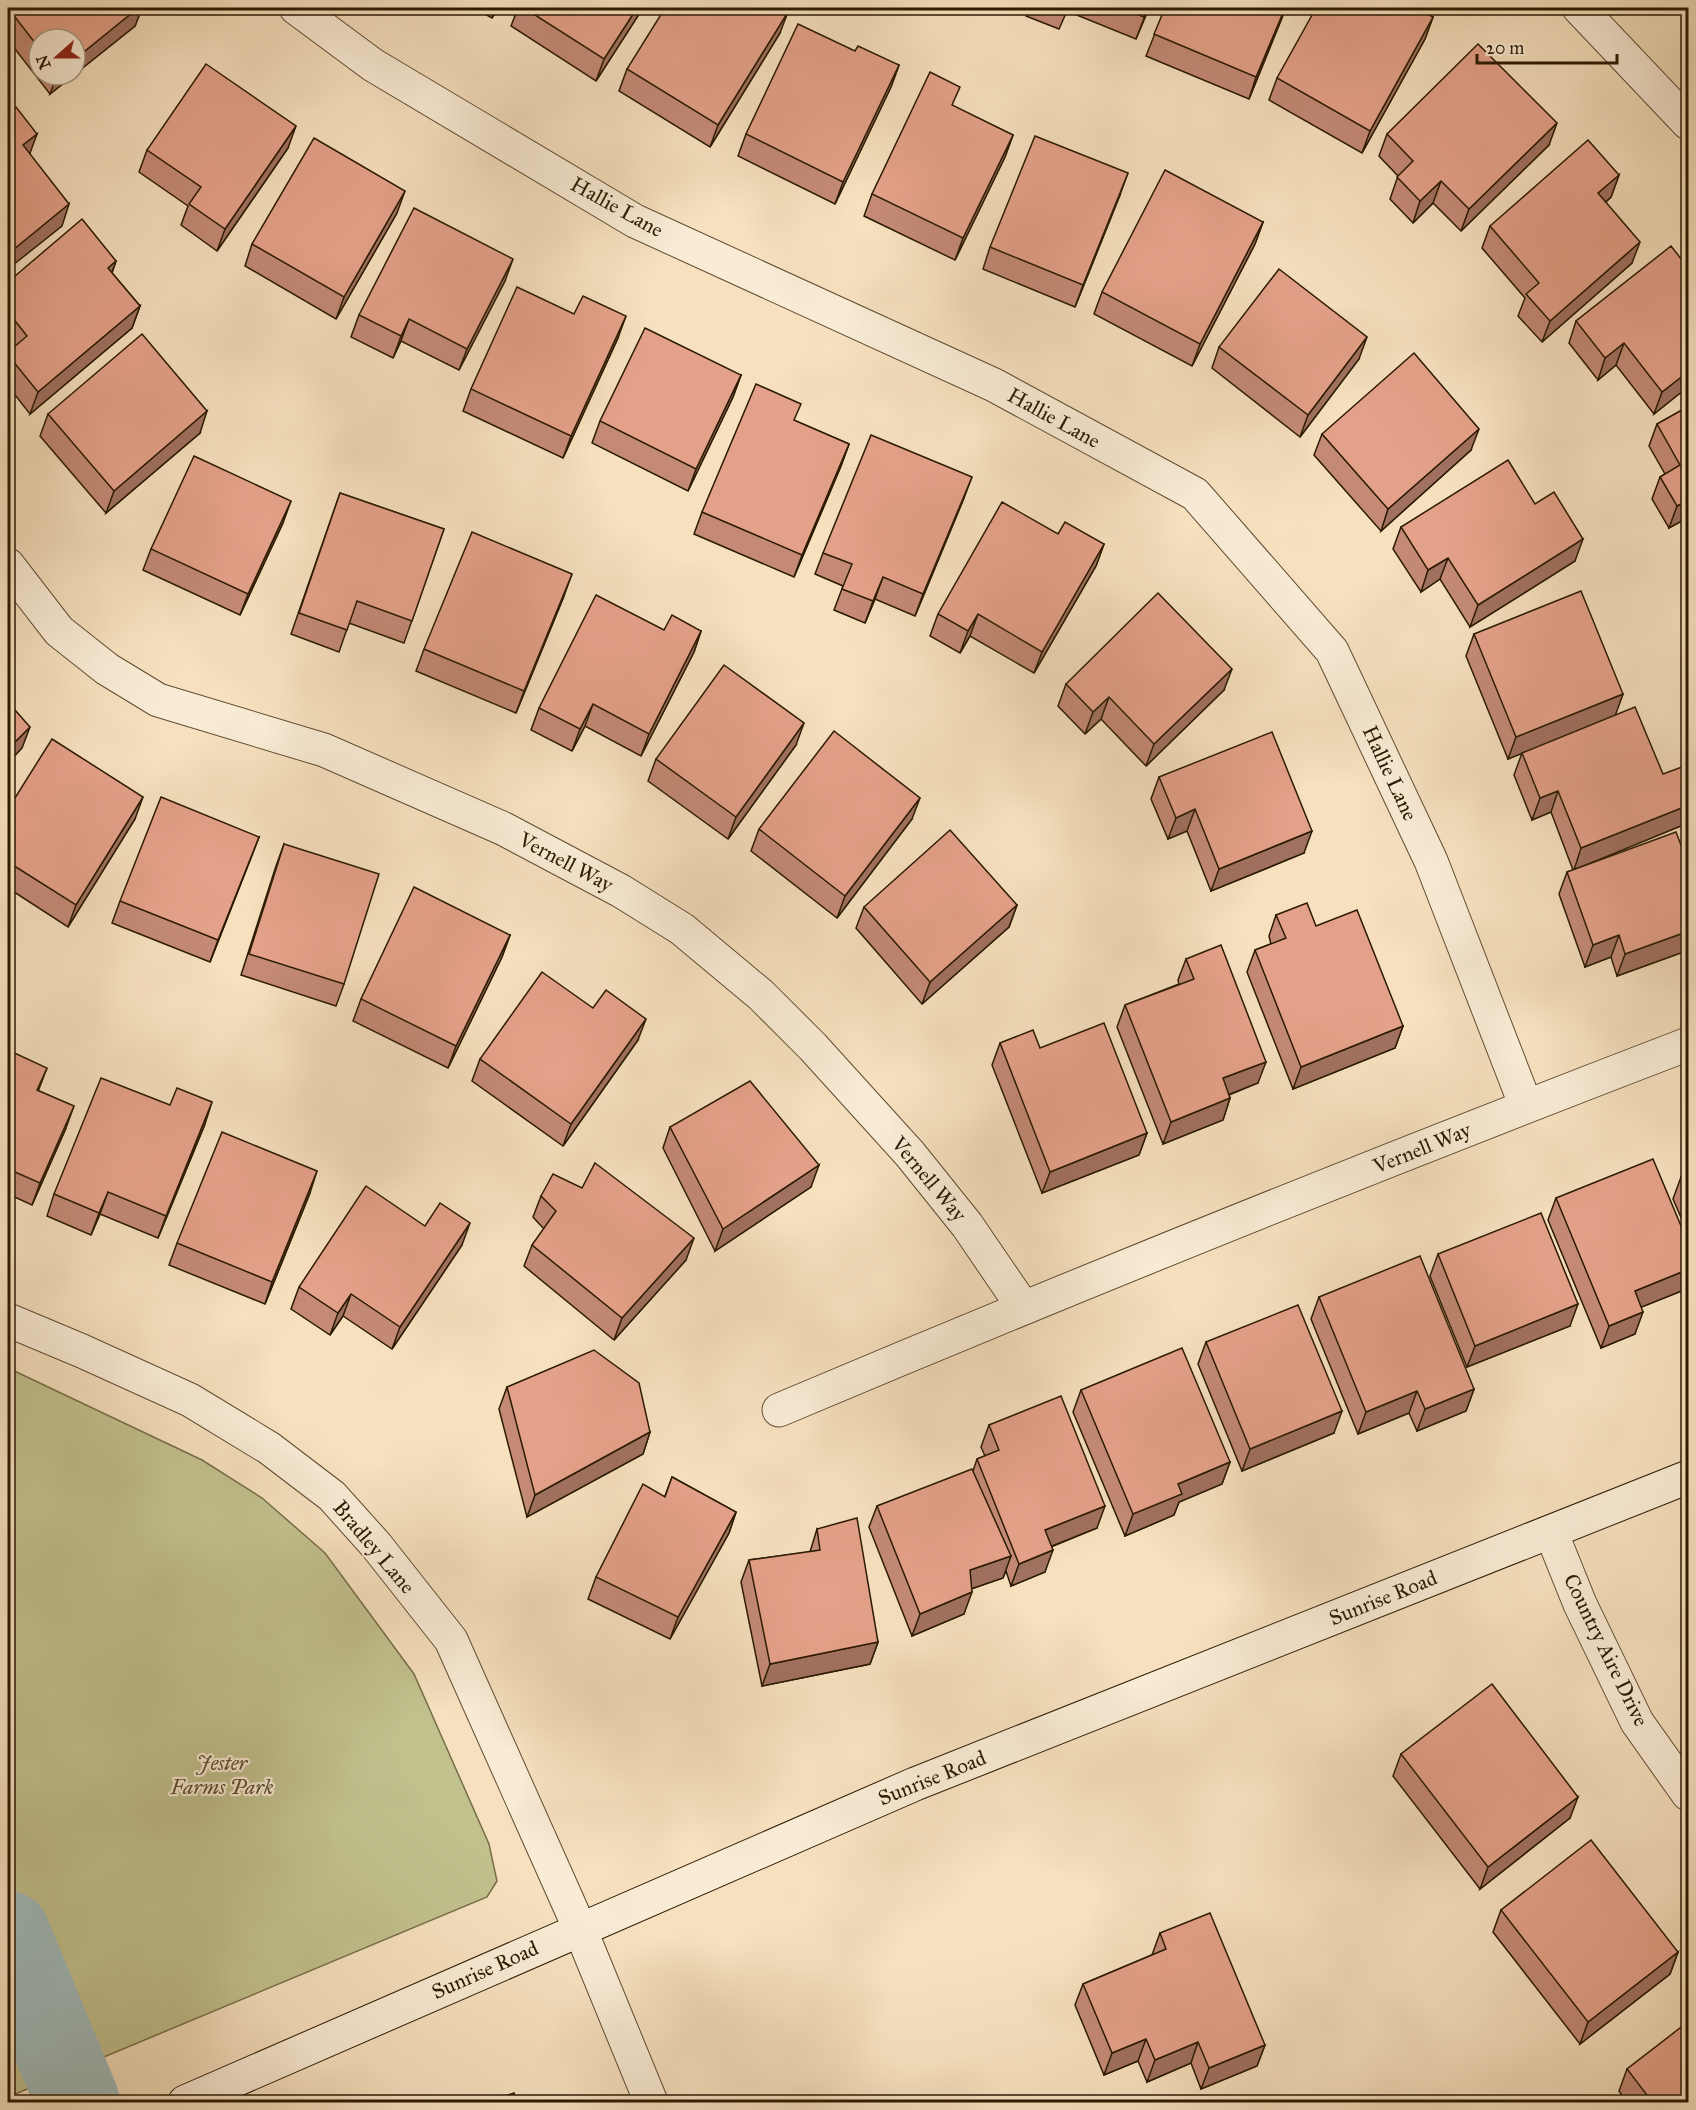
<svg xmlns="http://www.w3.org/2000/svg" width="1696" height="2110" viewBox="0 0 1696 2110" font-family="'IM FELL Great Primer',serif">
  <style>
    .green { fill: #c1c18e; stroke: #766e48; stroke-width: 1.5 }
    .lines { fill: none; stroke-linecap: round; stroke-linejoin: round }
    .river { stroke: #a0bbbb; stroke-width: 84 }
    .minor-casing { stroke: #5e4c31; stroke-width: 35 }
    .secondary-casing { stroke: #2b1a02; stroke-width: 35 }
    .minor { stroke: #f9ebd5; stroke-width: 33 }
    .secondary { stroke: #f9ebd5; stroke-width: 33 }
    .wall { fill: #c48a76; stroke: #2b1a02; stroke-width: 1.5 }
    .shaded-wall { fill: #a07160; stroke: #2b1a02; stroke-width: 1.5 }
    .building { fill: #e4a189; stroke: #2b1a02; stroke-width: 1.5 }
    .labels { text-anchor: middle; stroke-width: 4.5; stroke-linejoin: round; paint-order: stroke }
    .street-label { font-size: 21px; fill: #2b1a02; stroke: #f9ebd5 }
    .park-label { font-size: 21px; font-style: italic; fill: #584c2c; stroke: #f9ebd5 }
  </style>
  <rect width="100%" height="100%" fill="#f6e0be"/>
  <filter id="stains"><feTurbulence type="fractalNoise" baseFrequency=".00333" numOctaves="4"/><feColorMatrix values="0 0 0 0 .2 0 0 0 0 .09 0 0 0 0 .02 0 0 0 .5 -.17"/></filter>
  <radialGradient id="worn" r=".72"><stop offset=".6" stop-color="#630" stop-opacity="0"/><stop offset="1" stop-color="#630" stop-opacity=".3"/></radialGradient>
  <polygon class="green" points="8,1368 202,1460 262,1498 325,1553 414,1674 489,1844 497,1881 487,1897 8,2097"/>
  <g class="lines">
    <polyline class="river" points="8,1933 78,2102"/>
    <g class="minor-casing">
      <g id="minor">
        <polyline points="296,8 373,65 635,221 994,385 1195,494 1332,651 1431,861 1526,1106"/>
        <polyline points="1579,8 1688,123"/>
        <polyline points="8,565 59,631 107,669 158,700 324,750 504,829 621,891 682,929 761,995 813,1047 910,1154 967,1225 1023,1307"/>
        <polyline points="8,1320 82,1351 190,1400 269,1448 332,1496 376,1545 451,1640 580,1929 651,2102"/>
        <path d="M779,1410C1080,1283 1383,1161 1688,1044"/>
        <polyline points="1551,1532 1580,1604 1637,1722 1688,1794"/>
      </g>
    </g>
    <g class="secondary-casing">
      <polyline id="secondary" points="185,2102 915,1784 1688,1477"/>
    </g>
    <use href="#minor" class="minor"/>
    <use href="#secondary" class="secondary"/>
  </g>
  <g class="wall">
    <polygon points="8,8 142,8 135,26 75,74 75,39 39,39 39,75 74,75 50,94 8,40"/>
    <polygon points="474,8 498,8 492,18"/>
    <polygon points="518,8 643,8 596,81 511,26"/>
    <polygon points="1029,8 1149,8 1136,39 1067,11 1059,29 1026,16"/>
    <polygon points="1165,8 1286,8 1249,99 1146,56"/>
    <polygon points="1433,17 1425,39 1362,153 1269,100 1277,78"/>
    <polygon points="780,33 710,147 619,91 627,69"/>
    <polygon points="855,51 899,65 891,87 835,204 738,156 746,134"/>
    <polygon points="953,106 1013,135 1005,157 955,260 864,216 872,194"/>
    <polygon points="1387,134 1549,145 1461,231 1433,203 1413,223 1390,199 1398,176 1379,156"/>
    <polygon points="288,148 217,251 181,225 188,206 139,172 147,150"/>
    <polygon points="1619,175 1611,197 1606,202 1632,263 1542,342 1518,316 1525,298 1482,248 1490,226"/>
    <polygon points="1120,195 1075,307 983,269 990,247"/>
    <polygon points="397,213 336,319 245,266 252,244"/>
    <polygon points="1263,222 1255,244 1192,366 1094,314 1102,292"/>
    <polygon points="116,261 112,273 140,306 132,328 30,414 8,386 8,352 12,348 8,343 8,282"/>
    <polygon points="1689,269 1689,386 1654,414 1616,365 1598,380 1569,343 1576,321"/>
    <polygon points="505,281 459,370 401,341 393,358 351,337 359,315"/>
    <polygon points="618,338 563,458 463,411 471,389"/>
    <polygon points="1219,347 1359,359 1300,437 1212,368"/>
    <polygon points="741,375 733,397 688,491 592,443 600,421"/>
    <polygon points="1689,406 1689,517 1669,528 1652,499 1660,477 1665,474 1649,446 1657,424"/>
    <polygon points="48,414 200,433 106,513 40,436"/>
    <polygon points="795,421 849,444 841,466 794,577 694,534 702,512"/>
    <polygon points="1322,434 1471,450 1381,531 1314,455"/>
    <polygon points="340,493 444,529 404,643 349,623 339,652 291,634"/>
    <polygon points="964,498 915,616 875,599 865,623 834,610 843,586 815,574 823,553"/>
    <polygon points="1535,504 1575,561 1470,627 1440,579 1421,592 1393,549 1401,527"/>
    <polygon points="283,523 240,615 143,570 151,549"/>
    <polygon points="1058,534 1104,544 1096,566 1034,673 970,636 960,653 930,636 938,614"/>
    <polygon points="564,596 516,713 416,671 424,649"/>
    <polygon points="664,630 701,631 694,652 641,756 585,726 572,751 531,730 539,708"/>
    <polygon points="1474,634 1623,694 1615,715 1663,774 1689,784 1688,823 1590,863 1689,866 1689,950 1617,976 1611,957 1585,967 1559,894 1567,872 1573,870 1551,812 1532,820 1514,775 1522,753 1548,743 1508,759 1466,656"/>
    <polygon points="1066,684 1224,690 1146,766 1101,719 1085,734 1058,706"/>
    <polygon points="796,745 728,839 648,781 656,759"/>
    <polygon points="1159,777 1304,853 1211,891 1187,831 1168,839 1151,799"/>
    <polygon points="8,809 135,819 68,927 8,888"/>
    <polygon points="912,819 837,918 751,851 759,829"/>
    <polygon points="259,837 210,962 112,923 120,901"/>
    <polygon points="284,844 344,984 336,1006 241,975 276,866"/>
    <polygon points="1017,905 1009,927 922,1004 856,928 864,907"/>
    <polygon points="1276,915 1316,926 1403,1026 1395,1048 1293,1089 1247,972 1255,950 1271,944 1269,936"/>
    <polygon points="510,935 502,957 448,1068 353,1021 361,999"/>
    <polygon points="1186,959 1258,1083 1229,1095 1230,1098 1223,1120 1163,1144 1117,1027 1125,1005 1179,984 1178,980"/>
    <polygon points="638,1040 563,1146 472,1081 480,1059"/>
    <polygon points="1000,1043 1040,1048 1147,1133 1139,1155 1042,1193 992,1065"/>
    <polygon points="8,1050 66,1128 32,1205 8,1194"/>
    <polygon points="170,1105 205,1124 158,1238 100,1214 91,1235 47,1216 54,1194"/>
    <polygon points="670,1127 811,1187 715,1251 663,1148"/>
    <polygon points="1689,1174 1689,1236 1673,1199 1681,1177"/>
    <polygon points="310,1193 265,1304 169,1265 177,1243"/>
    <polygon points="541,1196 686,1260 614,1340 524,1266 532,1245 544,1229 533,1217"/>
    <polygon points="1556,1198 1689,1245 1689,1288 1641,1307 1635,1334 1601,1348 1548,1220"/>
    <polygon points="425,1226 462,1245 392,1349 343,1316 330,1335 291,1309 299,1287"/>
    <polygon points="1438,1254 1570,1326 1467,1367 1430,1276"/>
    <polygon points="1319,1297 1474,1389 1466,1411 1417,1431 1409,1413 1358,1434 1311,1319"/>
    <polygon points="1206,1342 1334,1433 1242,1471 1198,1364"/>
    <polygon points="507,1387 650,1432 643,1454 527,1517 499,1409"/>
    <polygon points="1081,1390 1230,1462 1222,1484 1179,1502 1174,1515 1125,1536 1073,1412"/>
    <polygon points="989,1425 1097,1528 1051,1547 1045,1572 1011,1586 1006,1571 1003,1578 971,1589 964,1614 912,1636 869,1527 877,1506 973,1471 977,1459 985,1456 981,1447"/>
    <polygon points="672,1477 736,1512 729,1533 670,1639 588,1599 596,1577 665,1496"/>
    <polygon points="817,1529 878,1642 870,1664 762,1686 741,1582 749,1560 810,1552"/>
    <polygon points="1401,1754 1570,1818 1480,1889 1393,1776"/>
    <polygon points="1501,1910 1678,1952 1670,1974 1580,2044 1493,1932"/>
    <polygon points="1160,1933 1265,2045 1257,2066 1201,2089 1191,2063 1147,2082 1138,2061 1104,2075 1075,2005 1083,1984 1152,1955"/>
    <polygon points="1627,2069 1689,2103 1628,2103 1619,2091"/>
  </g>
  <g class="shaded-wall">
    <polygon points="138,8 142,8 135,26 75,74 75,59"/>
    <polygon points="496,8 498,8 492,18"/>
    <polygon points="637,8 643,8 596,81 604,59"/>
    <polygon points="1148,8 1149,8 1136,39"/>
    <polygon points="1285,8 1286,8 1249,99 1256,77"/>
    <polygon points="788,12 780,33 710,147 718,125"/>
    <polygon points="1433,17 1425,39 1362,153 1370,131"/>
    <polygon points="899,65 891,87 835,204 843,182"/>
    <polygon points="57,75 74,75 50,94"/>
    <polygon points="1557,123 1549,145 1461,231 1469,209"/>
    <polygon points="296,126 288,148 217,251 225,229"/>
    <polygon points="37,134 29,156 23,145"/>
    <polygon points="1013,135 1005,157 955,260 963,238"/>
    <polygon points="1128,173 1120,195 1075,307 1083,285"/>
    <polygon points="1619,175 1611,197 1591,215 1598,193"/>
    <polygon points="1441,181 1433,203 1413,223 1420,201"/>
    <polygon points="405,191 397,213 336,319 344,297"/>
    <polygon points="69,204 62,226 8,269 8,254"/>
    <polygon points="1263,222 1255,244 1192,366 1200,344"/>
    <polygon points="1640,242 1632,263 1542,342 1550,321"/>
    <polygon points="513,259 505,281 459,370 467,349"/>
    <polygon points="116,261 108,283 108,268"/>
    <polygon points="140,306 132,328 30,414 38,392"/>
    <polygon points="626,316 618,338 563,458 571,436"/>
    <polygon points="409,319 401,341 393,358 401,336"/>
    <polygon points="1367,337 1359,359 1300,437 1308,415"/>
    <polygon points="1624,343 1616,365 1598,380 1605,358"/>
    <polygon points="1689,371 1689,386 1654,414 1662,392"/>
    <polygon points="741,375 733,397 688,491 696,469"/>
    <polygon points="207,411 200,433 106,513 114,491"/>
    <polygon points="1479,429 1471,450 1381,531 1388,509"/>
    <polygon points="849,444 841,466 794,577 802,555"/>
    <polygon points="972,477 964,498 915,616 923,594"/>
    <polygon points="1689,500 1689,517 1669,528 1677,506"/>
    <polygon points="291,501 283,523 240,615 248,594"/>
    <polygon points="1583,539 1575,561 1470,627 1478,605"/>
    <polygon points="1104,544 1096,566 1034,673 1042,652"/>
    <polygon points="1448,558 1440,579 1421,592 1428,570"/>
    <polygon points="572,574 564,596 516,713 524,691"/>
    <polygon points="883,577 875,599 865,623 873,601"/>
    <polygon points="978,614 970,636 960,653 968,631"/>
    <polygon points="701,631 694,652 641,756 649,734"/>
    <polygon points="1232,669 1224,690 1146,766 1154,744"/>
    <polygon points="1623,694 1615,716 1508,759 1516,737"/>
    <polygon points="1109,697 1101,719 1085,734 1093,712"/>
    <polygon points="593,704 585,726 572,751 580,729"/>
    <polygon points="804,723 796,745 728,839 736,817"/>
    <polygon points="30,727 22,748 8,763 8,749"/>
    <polygon points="1558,791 1551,812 1532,820 1540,798"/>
    <polygon points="143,797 135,819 68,927 76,905"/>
    <polygon points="920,798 912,819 837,918 845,896"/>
    <polygon points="1689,805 1688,823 1574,870 1581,848"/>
    <polygon points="1195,809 1187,831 1168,839 1176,818"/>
    <polygon points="1312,831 1304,853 1211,891 1219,869"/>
    <polygon points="259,837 251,858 210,962 218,940"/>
    <polygon points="1017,905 1009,927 922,1004 930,982"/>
    <polygon points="1689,931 1689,950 1617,976 1625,954"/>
    <polygon points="510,935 502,957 448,1068 456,1046"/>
    <polygon points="1619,935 1611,957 1585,967 1593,945"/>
    <polygon points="646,1019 638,1040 563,1146 571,1124"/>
    <polygon points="1403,1026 1395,1048 1293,1089 1301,1067"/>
    <polygon points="1266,1062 1258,1083 1215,1100 1223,1078"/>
    <polygon points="47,1068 39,1089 29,1112 37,1090"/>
    <polygon points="1230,1098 1223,1120 1163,1144 1171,1122"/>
    <polygon points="212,1102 205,1124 158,1238 166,1216"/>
    <polygon points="74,1106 66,1128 32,1205 40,1183"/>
    <polygon points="1147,1133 1139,1155 1042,1193 1050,1172"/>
    <polygon points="819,1165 811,1187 715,1251 723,1229"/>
    <polygon points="317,1171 310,1193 265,1304 272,1282"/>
    <polygon points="108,1192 100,1214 91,1235 99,1213"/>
    <polygon points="470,1223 462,1245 392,1349 400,1327"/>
    <polygon points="694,1238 686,1260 614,1340 622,1318"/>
    <polygon points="1689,1269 1689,1288 1627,1313 1635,1291"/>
    <polygon points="351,1294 343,1316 330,1335 338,1313"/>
    <polygon points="1578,1304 1570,1326 1467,1367 1475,1346"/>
    <polygon points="1643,1312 1635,1334 1601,1348 1609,1326"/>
    <polygon points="1474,1389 1466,1411 1417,1431 1425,1409"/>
    <polygon points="1417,1391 1409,1413 1358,1434 1366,1412"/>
    <polygon points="1342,1411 1334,1433 1242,1471 1250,1449"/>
    <polygon points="650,1432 643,1454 527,1517 535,1495"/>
    <polygon points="1230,1462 1222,1484 1179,1502 1174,1515 1125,1536 1133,1514 1178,1484"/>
    <polygon points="1105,1506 1097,1528 1037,1552 1045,1530"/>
    <polygon points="736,1512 729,1533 670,1639 678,1617"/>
    <polygon points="1053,1550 1045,1572 1011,1586 1019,1564"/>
    <polygon points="1011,1556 1003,1578 962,1592 970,1570"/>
    <polygon points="972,1592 964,1614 912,1636 920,1614"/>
    <polygon points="878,1642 870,1664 762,1686 770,1664"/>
    <polygon points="1578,1797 1570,1818 1480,1889 1488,1867"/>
    <polygon points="1678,1952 1670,1974 1580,2044 1588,2022"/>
    <polygon points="1146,2039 1138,2061 1104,2075 1112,2053"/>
    <polygon points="1198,2042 1191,2063 1147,2082 1155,2060"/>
    <polygon points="1265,2045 1257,2066 1201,2089 1209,2068"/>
  </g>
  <g class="building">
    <polygon points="8,8 138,8 75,59 75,39 39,39 39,48"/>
    <polygon points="524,8 637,8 604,59"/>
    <polygon points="665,8 781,8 788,12 718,125 627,69"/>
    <polygon points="1121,8 1148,8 1144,17"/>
    <polygon points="1165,8 1285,8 1256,77 1154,34"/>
    <polygon points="1316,8 1416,8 1433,17 1370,131 1277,78"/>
    <polygon points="798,24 855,51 858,46 899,65 843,182 746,134"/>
    <polygon points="1478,44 1557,123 1469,209 1441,181 1420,201 1397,177 1413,161 1387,134"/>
    <polygon points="206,64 296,126 225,229 189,204 201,187 147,150"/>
    <polygon points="930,72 960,87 952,105 1013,135 963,238 872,194"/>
    <polygon points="16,107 37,134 23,145 69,204 8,254 8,114"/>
    <polygon points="1035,136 1128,173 1083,285 990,247"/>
    <polygon points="314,138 405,191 344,297 252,244"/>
    <polygon points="1588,140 1619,175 1598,193 1640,242 1550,321 1526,294 1539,283 1490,226"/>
    <polygon points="1165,170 1263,222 1200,344 1102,292"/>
    <polygon points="414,208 513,259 467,349 409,319 401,336 359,315"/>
    <polygon points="82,219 116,261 108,268 140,306 38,392 8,355 8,352 27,336 8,312 8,282"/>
    <polygon points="1671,246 1689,269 1689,371 1662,392 1624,343 1605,358 1576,321"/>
    <polygon points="1279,269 1367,337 1308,415 1219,347"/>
    <polygon points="517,287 574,314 583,296 626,316 571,436 471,389"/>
    <polygon points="645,328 741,375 696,469 600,421"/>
    <polygon points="142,334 207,411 114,491 48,414"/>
    <polygon points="1414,353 1479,429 1388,509 1322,434"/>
    <polygon points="756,384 801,404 794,420 849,444 802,555 702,512"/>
    <polygon points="1689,406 1689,500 1677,506 1660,477 1680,465 1657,424"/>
    <polygon points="871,435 972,477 923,594 883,577 873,601 842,589 852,564 823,553"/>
    <polygon points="194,456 291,501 248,594 151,549"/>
    <polygon points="1508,460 1535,504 1554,492 1583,539 1478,605 1448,558 1428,570 1401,527"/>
    <polygon points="340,493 444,529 412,621 357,601 347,630 299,613"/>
    <polygon points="1002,502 1058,534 1065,522 1104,544 1042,652 978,614 968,631 938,614"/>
    <polygon points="472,532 572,574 524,691 424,649"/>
    <polygon points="1581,591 1623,694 1516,737 1474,634"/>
    <polygon points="1158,593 1232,669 1154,744 1109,697 1093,712 1066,684"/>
    <polygon points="596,595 664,630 672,615 701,631 649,734 593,704 580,729 539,708"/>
    <polygon points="724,665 804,723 736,817 656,759"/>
    <polygon points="8,702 30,727 8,749"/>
    <polygon points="1635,707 1663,774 1682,767 1689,784 1689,805 1581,848 1558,791 1540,798 1522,753"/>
    <polygon points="834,731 920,798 845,896 759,829"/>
    <polygon points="1272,732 1312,831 1219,869 1195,809 1176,818 1159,777"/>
    <polygon points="52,739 143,797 76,905 8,862 8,809"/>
    <polygon points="161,797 259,837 218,940 120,901"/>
    <polygon points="950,830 1017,905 930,982 864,907"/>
    <polygon points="1676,832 1689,866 1689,931 1625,954 1619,935 1593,945 1567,872"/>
    <polygon points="284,844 379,874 344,984 249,954"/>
    <polygon points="414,887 510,935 456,1046 361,999"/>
    <polygon points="1307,903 1316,926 1357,910 1403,1026 1301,1067 1255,950 1286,938 1276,915"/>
    <polygon points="1221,945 1266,1062 1223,1078 1230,1098 1171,1122 1125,1005 1194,979 1186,959"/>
    <polygon points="542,972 593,1008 606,990 646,1019 571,1124 480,1059"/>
    <polygon points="1104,1023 1147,1133 1050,1172 1000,1043 1033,1030 1040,1048"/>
    <polygon points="8,1050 47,1068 37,1090 74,1106 40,1183 8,1169"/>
    <polygon points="101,1078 170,1105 177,1088 212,1102 166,1216 108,1192 99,1213 54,1194"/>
    <polygon points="750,1081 819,1165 723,1229 670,1127"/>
    <polygon points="222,1132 317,1171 272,1282 177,1243"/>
    <polygon points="1653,1159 1689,1245 1689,1269 1635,1291 1643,1312 1609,1326 1556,1198"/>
    <polygon points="595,1163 694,1238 622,1318 532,1245 556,1211 541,1196 553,1174 582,1188"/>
    <polygon points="1689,1174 1689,1195 1681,1177"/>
    <polygon points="366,1186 425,1226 440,1203 470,1223 400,1327 351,1294 338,1313 299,1287"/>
    <polygon points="1541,1213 1578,1304 1475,1346 1438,1254"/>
    <polygon points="1420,1256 1474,1389 1425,1409 1417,1391 1366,1412 1319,1297"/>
    <polygon points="1298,1305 1342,1411 1250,1449 1206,1342"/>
    <polygon points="1182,1348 1230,1462 1178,1484 1182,1494 1133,1514 1081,1390"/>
    <polygon points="594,1350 639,1383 650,1432 535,1495 507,1387"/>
    <polygon points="1061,1396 1105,1506 1045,1530 1053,1550 1019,1564 977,1459 999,1450 989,1425"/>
    <polygon points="972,1469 1011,1556 970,1570 972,1592 920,1614 877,1506"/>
    <polygon points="672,1477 736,1512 678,1617 596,1577 643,1484 665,1497"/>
    <polygon points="857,1518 878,1642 770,1664 749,1560 820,1550 817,1529"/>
    <polygon points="1492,1684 1578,1797 1488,1867 1401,1754"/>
    <polygon points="1591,1840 1678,1952 1588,2022 1501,1910"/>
    <polygon points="1210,1913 1265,2045 1209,2068 1198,2042 1155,2060 1146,2039 1112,2053 1083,1984 1166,1949 1160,1933"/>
    <polygon points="1689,2021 1689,2103 1653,2103 1627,2069"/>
    <polygon points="514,2093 517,2103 485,2103"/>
  </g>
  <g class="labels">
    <g class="street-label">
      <text transform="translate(617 207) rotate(29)" y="7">Hallie Lane</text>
      <text transform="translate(1054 418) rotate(29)" y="7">Hallie Lane</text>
      <text transform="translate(1390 773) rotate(65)" y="7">Hallie Lane</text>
      <text transform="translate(566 862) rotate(28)" y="7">Vernell Way</text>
      <text transform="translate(1422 1148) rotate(-22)" y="7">Vernell Way</text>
      <text transform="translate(929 1179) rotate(50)" y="7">Vernell Way</text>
      <text transform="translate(374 1547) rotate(50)" y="7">Bradley Lane</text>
      <text transform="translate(1383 1598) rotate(-22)" y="7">Sunrise Road</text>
      <text transform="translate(1606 1650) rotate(64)" y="7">Country Aire Drive</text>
      <text transform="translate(932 1778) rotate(-22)" y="7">Sunrise Road</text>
      <text transform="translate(485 1970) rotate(-24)" y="7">Sunrise Road</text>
    </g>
    <g class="park-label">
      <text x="222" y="1770">Jester<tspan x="222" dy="24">Farms Park</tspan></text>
    </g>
  </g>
  <rect width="1696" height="2110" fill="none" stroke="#f6e0be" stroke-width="30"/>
  <rect x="9" y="9" width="1678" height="2092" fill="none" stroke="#2b1a02" stroke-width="3"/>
  <rect x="15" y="15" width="1666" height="2080" fill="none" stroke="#2b1a02" stroke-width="1.5"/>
  <g transform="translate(57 57) rotate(249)"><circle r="28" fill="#f9ebd5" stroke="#a79781" stroke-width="1.5"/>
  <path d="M0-4.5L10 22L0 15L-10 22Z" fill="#8f2418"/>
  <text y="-9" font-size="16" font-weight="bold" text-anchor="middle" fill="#2b1a02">N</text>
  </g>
  <path d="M1477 54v9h140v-9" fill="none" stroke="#2b1a02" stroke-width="3"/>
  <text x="1486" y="54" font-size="18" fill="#2b1a02" stroke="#f9ebd5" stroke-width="4.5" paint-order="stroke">20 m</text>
  <rect width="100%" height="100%" filter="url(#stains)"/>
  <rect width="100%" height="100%" fill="url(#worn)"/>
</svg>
